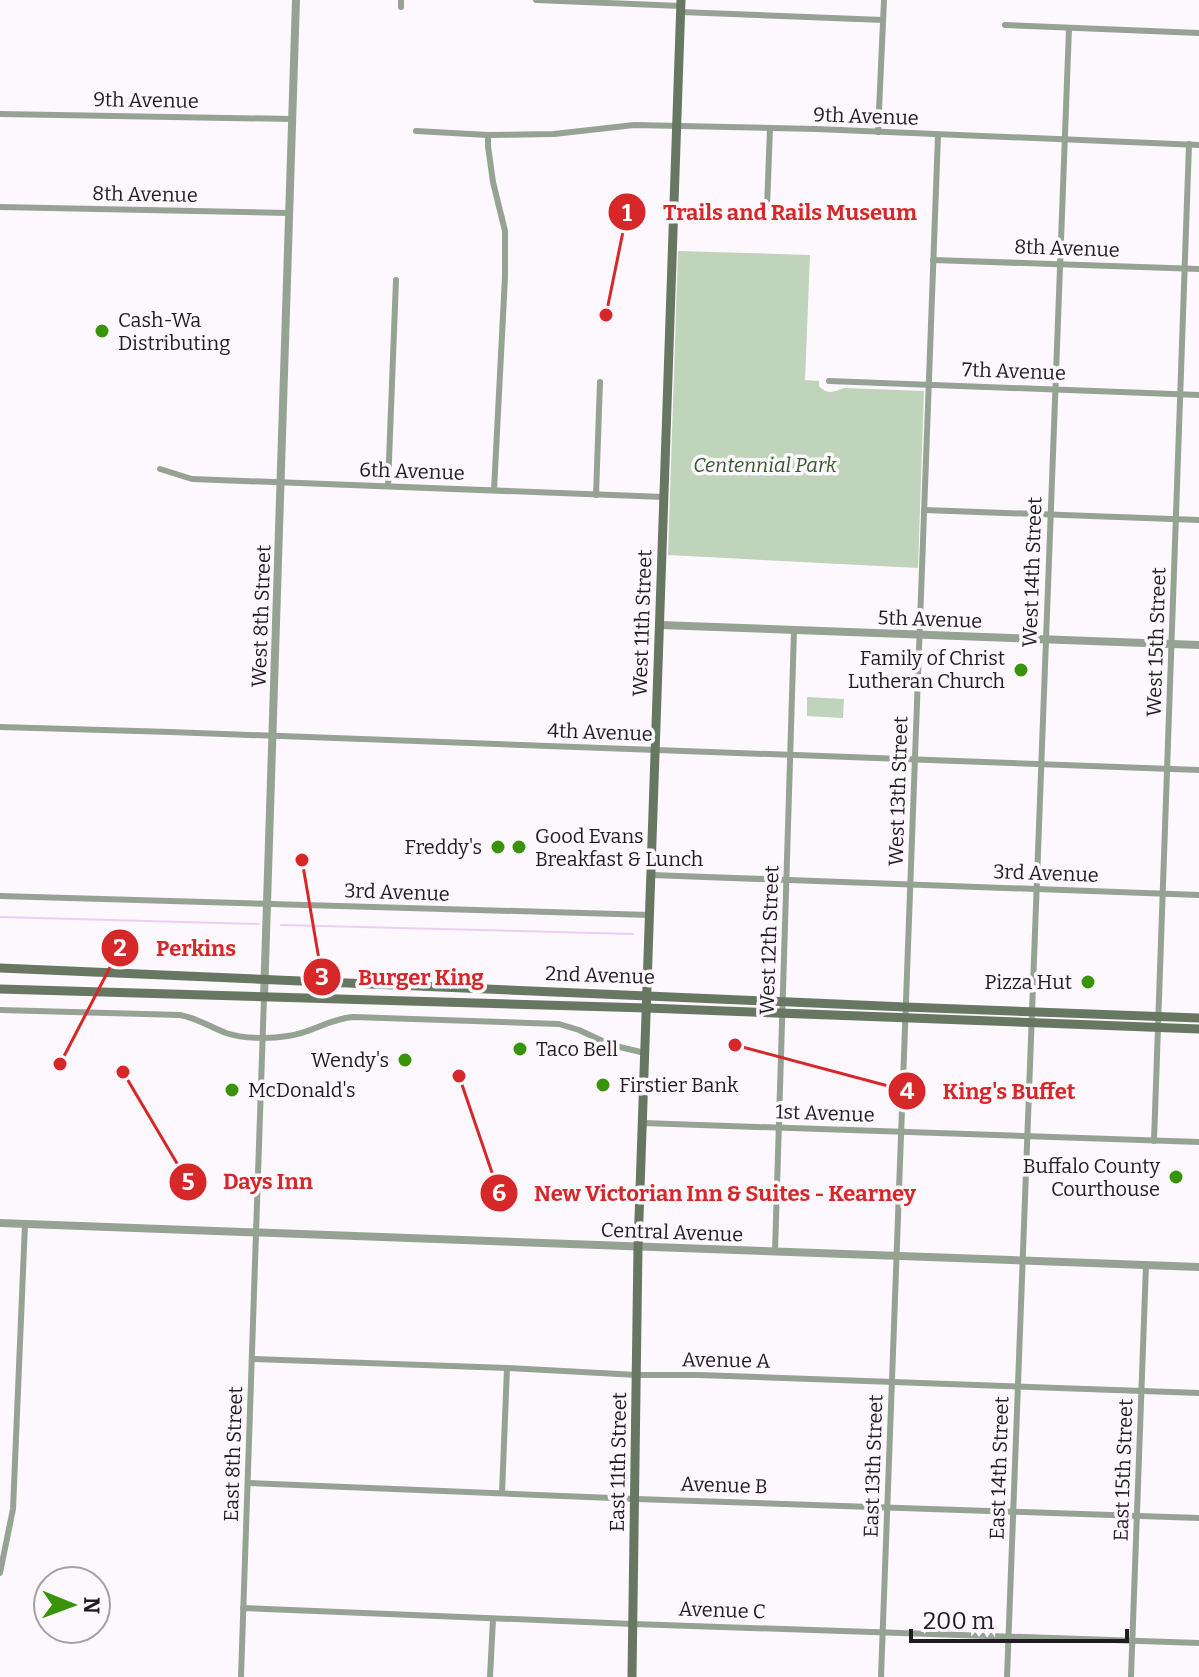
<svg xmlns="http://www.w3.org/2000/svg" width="1199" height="1677" viewBox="0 0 1199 1677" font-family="Bitter,serif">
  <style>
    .green { fill: #c0d3bb }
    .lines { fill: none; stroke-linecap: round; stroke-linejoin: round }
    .stream { stroke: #ebcff1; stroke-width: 2 }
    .minor { stroke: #96a293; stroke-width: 6 }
    .tertiary { stroke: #96a293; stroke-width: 8 }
    .secondary { stroke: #677762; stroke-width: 9 }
    .poi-dot { fill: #39940b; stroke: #fdf8fe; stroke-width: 3 }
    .labels { text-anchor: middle; stroke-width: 7; stroke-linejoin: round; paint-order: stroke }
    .street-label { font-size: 20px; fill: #201d20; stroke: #fdf8fe }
    .poi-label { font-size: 20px; fill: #201d20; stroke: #fdf8fe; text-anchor: start }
    .park-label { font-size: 20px; font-style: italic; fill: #345829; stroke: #fdf8fe }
    .leader { fill: none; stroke: #d62828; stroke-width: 3 }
    .callout-dot { fill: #d62828; stroke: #fdf8fe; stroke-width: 3 }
    .mark-label { font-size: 24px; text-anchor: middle; font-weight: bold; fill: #fff }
    .callout-label { font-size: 22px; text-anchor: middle; font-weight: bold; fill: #d62828; stroke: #fdf8fe; stroke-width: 7; stroke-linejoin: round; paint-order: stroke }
  </style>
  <rect width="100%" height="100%" fill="#fdf8fe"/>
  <g class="green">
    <path d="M678,251L810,255L805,380L819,381V386C828,395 833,392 844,388L924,391L918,568L668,555Z"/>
    <polygon points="807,697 844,699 843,718 807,716"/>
  </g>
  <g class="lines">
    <g class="stream">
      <polyline points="0,917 259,924"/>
      <polyline points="281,925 633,934"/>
    </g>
    <g class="minor">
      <polyline points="536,0 681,6"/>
      <polyline points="401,7 401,0"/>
      <polyline points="681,12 883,20"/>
      <polyline points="1005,25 1199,33"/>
      <polyline points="0,114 292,119"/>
      <polyline points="416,131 488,135 554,134 634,125 816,129 1199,145"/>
      <polyline points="878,132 884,0"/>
      <polyline points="488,135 488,146 493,182 505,231 505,277 494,490"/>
      <polyline points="0,207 289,213"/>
      <polyline points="767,207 770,128"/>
      <polyline points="933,260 1199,269"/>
      <polyline points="829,381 1199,395"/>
      <polyline points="160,469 192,479 664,497"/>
      <polyline points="388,486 396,280"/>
      <polyline points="596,495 600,382"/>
      <polyline points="924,510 1199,520"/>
      <polyline points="0,727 171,732 1199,770"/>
      <polyline points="651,875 1199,895"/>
      <polyline points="0,896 650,915"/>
      <path d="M0,1010L180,1015C197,1018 210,1027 226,1033C244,1039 269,1039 288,1036C312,1033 328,1019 353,1017L559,1024L579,1030L611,1045L645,1053"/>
      <polyline points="643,1123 1199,1142"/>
      <polyline points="1154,1141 1189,144"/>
      <polyline points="775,1252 794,630"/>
      <polyline points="252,1359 507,1368 637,1375 699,1375 1199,1393"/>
      <polyline points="248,1483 636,1499 1199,1518"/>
      <polyline points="502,1493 507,1368"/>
      <polyline points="0,1573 13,1509 25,1224"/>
      <polyline points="243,1608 633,1624 1199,1643"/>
      <polyline points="241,1677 264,997"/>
      <polyline points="490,1677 493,1619"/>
      <polyline points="881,1677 938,135"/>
      <polyline points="1007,1677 1069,28"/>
      <polyline points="1131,1677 1146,1265"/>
    </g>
    <g class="tertiary">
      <polyline points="660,625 1199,645"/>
      <polyline points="264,997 296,0"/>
      <polyline points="0,1223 1199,1267"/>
    </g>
    <g class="secondary">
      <polyline points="0,968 905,1007 1199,1018"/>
      <polyline points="0,989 647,1008 1199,1029"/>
      <polyline points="632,1677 638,1247 681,0"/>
    </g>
  </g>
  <g class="poi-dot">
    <circle cx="102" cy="331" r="8"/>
    <circle cx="1021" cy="670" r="8"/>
    <circle cx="498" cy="847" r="8"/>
    <circle cx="519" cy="847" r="8"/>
    <circle cx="1088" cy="982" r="8"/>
    <circle cx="520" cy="1049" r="8"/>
    <circle cx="405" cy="1060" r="8"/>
    <circle cx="603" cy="1085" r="8"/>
    <circle cx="232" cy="1090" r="8"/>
    <circle cx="1176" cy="1177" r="8"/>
  </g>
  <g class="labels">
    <g class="street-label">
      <text transform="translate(146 100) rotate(1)" y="7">9th Avenue</text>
      <text transform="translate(866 116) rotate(2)" y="7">9th Avenue</text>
      <text transform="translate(145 194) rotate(1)" y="7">8th Avenue</text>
      <text transform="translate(1067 248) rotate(2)" y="7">8th Avenue</text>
      <text transform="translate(1014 371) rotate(2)" y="7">7th Avenue</text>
      <text transform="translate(412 471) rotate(2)" y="7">6th Avenue</text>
      <text transform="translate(1032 572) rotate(-88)" y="7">West 14th Street</text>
      <text transform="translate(261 616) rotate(-88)" y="7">West 8th Street</text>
      <text transform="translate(930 619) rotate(2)" y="7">5th Avenue</text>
      <text transform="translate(642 623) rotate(-88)" y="7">West 11th Street</text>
      <text transform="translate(1156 642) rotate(-88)" y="7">West 15th Street</text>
      <text transform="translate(600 732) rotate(2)" y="7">4th Avenue</text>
      <text transform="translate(898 791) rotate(-88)" y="7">West 13th Street</text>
      <text transform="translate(1046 873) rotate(2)" y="7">3rd Avenue</text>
      <text transform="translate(397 892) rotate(2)" y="7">3rd Avenue</text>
      <text transform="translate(769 940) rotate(-88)" y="7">West 12th Street</text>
      <text transform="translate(600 975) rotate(2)" y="7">2nd Avenue</text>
      <text transform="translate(825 1113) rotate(2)" y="7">1st Avenue</text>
      <text transform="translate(672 1232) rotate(2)" y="7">Central Avenue</text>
      <text transform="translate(726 1360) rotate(1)" y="7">Avenue A</text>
      <text transform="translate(233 1454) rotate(-88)" y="7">East 8th Street</text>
      <text transform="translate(618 1462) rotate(-89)" y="7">East 11th Street</text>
      <text transform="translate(873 1466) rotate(-88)" y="7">East 13th Street</text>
      <text transform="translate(999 1468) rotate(-88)" y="7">East 14th Street</text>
      <text transform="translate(1123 1470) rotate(-88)" y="7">East 15th Street</text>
      <text transform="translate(724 1485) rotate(2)" y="7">Avenue B</text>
      <text transform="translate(722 1610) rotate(2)" y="7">Avenue C</text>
    </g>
    <g class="poi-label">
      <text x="118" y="327">Cash-Wa<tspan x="118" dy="23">Distributing</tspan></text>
      <text x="1005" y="665" text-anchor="end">Family of Christ<tspan x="1005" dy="23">Lutheran Church</tspan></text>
      <text x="535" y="843">Good Evans<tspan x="535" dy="23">Breakfast &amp; Lunch</tspan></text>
      <text x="482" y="854" text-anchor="end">Freddy's</text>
      <text x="1072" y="989" text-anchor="end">Pizza Hut</text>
      <text x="536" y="1056">Taco Bell</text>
      <text x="389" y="1067" text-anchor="end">Wendy's</text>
      <text x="619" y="1092">Firstier Bank</text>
      <text x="248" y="1097">McDonald's</text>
      <text x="1160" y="1173" text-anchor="end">Buffalo County<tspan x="1160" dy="23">Courthouse</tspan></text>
    </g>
    <g class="park-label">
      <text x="765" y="472">Centennial Park</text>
    </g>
  </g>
  <path class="leader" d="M606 315L627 212M60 1064L120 948M302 860L322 977M735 1045L907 1091M123 1072L188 1182M459 1076L499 1193"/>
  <g class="callout-dot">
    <circle cx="606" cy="315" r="8"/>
    <circle cx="60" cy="1064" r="8"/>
    <circle cx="302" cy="860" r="8"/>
    <circle cx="735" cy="1045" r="8"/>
    <circle cx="123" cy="1072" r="8"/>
    <circle cx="459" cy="1076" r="8"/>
    <circle cx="627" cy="212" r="20"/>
    <circle cx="120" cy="948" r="20"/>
    <circle cx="322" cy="977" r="20"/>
    <circle cx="907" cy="1091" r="20"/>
    <circle cx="188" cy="1182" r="20"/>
    <circle cx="499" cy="1193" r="20"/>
  </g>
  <g class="mark-label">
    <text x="627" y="221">1</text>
    <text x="120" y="956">2</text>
    <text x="322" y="985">3</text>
    <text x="907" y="1099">4</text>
    <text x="188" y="1190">5</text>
    <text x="499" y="1201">6</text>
  </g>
  <g class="callout-label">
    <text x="790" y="220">Trails and Rails Museum</text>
    <text x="196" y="956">Perkins</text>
    <text x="421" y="985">Burger King</text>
    <text x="1009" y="1099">King's Buffet</text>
    <text x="268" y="1189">Days Inn</text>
    <text x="725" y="1201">New Victorian Inn &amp; Suites - Kearney</text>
  </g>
  <g transform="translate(72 1605) rotate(91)"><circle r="38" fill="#fdf8fe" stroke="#a5a0a5" stroke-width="2"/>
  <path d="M0-6L14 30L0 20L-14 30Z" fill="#39940b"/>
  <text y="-12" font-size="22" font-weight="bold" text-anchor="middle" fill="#201d20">N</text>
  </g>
  <path d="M911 1629v12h216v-12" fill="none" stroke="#201d20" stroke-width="4"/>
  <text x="923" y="1629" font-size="24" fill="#201d20" stroke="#fdf8fe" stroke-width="6" paint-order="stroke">200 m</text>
</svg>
